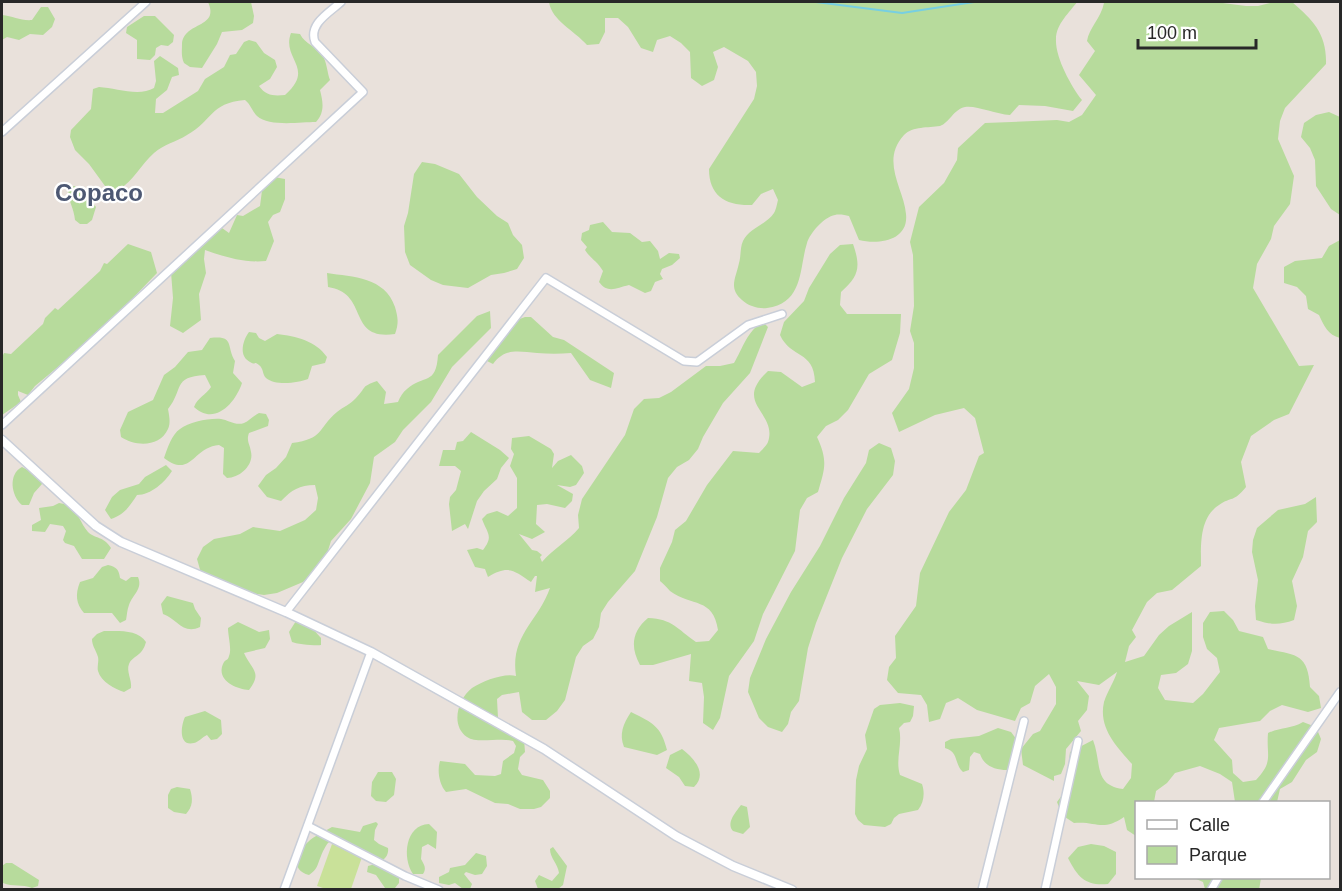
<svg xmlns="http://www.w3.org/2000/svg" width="1342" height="891" viewBox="0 0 1342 891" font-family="Arial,sans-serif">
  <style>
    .green { fill: #b7db9c }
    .pitch { fill: #c9e199 }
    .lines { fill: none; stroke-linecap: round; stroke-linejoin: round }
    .stream { stroke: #77cfe2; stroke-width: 2 }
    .minor-casing { stroke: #c9ced8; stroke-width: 10 }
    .tertiary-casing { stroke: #c9ced8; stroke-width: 11 }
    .minor { stroke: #fff; stroke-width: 7 }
    .tertiary { stroke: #fff; stroke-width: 8 }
    .labels { text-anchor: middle; stroke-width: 4.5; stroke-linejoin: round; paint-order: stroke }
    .quarter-label { font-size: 24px; font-weight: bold; fill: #4d5873; stroke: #fff }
  </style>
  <rect width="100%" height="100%" fill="#e9e1db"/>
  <g class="green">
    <path d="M208,2H251L254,16L253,23L242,30L222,32L217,44L202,68L190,67L184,63C181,56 182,51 182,44C184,21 220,29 208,2Z"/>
    <path d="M549,2H1077C1070,12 1056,24 1056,39C1055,57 1071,86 1082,100L1073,111L1045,106L1019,105L1010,115C995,114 976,105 965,107C954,109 949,123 940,126C928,128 913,126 904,135C880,161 904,189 906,214C909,241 878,245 859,240L849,216C845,215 839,214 835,215C824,217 810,233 807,243C799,268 804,303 767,308C759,309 748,306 742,300C728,288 736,278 739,263C741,257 740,247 743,241C749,228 766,225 774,213C776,210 777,204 778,200L773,189L761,194L752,205C726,206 709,196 709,169L754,99L757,86L756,72L748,61L724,47L713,52L718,67L714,80L702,86L691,78L690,52L681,43L670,36L657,40L653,52L641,48L628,27L618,18H605V32L599,44L587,45C574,30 552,21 549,2Z"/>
    <path d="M1108,2H1215L1246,6H1258L1274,2H1292C1313,20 1327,34 1326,64L1285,108L1280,121L1278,139L1294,176L1290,204L1274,226L1271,239L1257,264L1253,288L1299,366L1314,365L1289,414L1274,420L1251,436L1241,462L1246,487C1233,503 1232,496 1219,505C1199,518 1201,545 1201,566L1172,590L1157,593L1147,602L1132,630L1136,637L1129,646L1125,662L1144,656L1159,635L1169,626L1192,612V651L1188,664L1176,673L1161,675L1158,688L1165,700L1193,703L1203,694L1220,672L1217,658L1207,649L1203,637V623L1210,612L1224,611L1233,620L1239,631L1263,637L1268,649C1297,655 1308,654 1310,687L1319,696L1321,708L1308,712L1282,705L1270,711L1260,721L1219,728L1214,740L1232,760L1233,773L1243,782L1256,780C1274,761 1266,756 1268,733C1281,727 1291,729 1303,722L1316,727L1321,739L1317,752L1306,760L1292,782L1280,789L1277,802H1235L1232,782L1220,774L1200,766L1175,773L1167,783L1156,791L1154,802H1136V836L1127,830L1124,817C1102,832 1097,821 1074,823L1062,815L1057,802L1065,791L1070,752L1093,740C1102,763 1093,785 1123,789L1131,778L1132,764C1117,747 1098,728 1104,702C1107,692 1114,682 1117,672L1099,685L1077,681L1089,696L1087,710L1078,721L1081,731L1066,749L1065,764L1061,774L1054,776V781L1023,765L1021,749L1033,734L1040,731L1056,704V687L1049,674L1035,686L1030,703L1021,708L1015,721L977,710L958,698L946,703L940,719L929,722L927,705L921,695L898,693L887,680L889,667L896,658L895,636L916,606L920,573L949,512L966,490L979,456L984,453L975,418L964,408L935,415L899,432L892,413L909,389L914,368V343L910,331L914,306L913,255L910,242L919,207L944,183L957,160L958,148L985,123L1057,120L1069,122L1082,115L1096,95L1079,75L1095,51L1087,41C1089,28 1101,18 1104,3Z"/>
    <path d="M41,7H48L55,19L52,27L43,35L30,34L19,40L7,37L2,40V15C13,16 21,21 32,20Z"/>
    <polygon points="144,16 155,16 174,35 173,42 168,46 161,45 156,48 155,55 150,60 137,59 137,40 126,33 127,27"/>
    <path d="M291,33L300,34C305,44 316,46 322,55C327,61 327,73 330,80L320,90C323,102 325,112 316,122C300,122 269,127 257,116C252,111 251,105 245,100C209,103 213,121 187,135C176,142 164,144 154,153C141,164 134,181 118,190L105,186L89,164L75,150L70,137L71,130L91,109L93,89L99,87C116,88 139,97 154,88L156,81L154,61L160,56L178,68L179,75L172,77L167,90L156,99L155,113H163L198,91L205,79L224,67L230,55L236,54L244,42L249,40L256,42L264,53L275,60L277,67L270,79L259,86C266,96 274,96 285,95C316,68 281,59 291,33Z"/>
    <polygon points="1329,112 1340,117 1340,215 1331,209 1316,186 1315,160 1310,148 1301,137 1304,123 1316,115"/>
    <polygon points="422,162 435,164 459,174 477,197 497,216 508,223 513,235 522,245 524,258 517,269 504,273 491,275 468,288 443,285 431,280 410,265 405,252 404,226 408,213 414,174"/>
    <path d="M274,177L285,179V199L280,212L273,215L268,222L274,241L266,261C244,263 225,257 205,250L204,259L206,273L199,294L201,320L183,333L170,326L173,298L171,272L199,241L222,228L229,233L237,215L243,216L260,206L263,183Z"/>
    <path d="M74,186L81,188L96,207L92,220L87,224H80L75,220C74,208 68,201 68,189Z"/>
    <path d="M603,222L612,232L630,233L642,242L650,241L658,251L660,259L669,253L679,254L680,258L672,265L662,269L660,274L663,279L655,282L651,291L645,293L629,285C616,288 608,294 599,282L603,271C598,262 590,258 585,250L587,247L581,240L582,233L589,230L590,225Z"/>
    <path d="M1340,240V338C1328,335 1324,326 1319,315L1308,309L1306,296L1297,287L1284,283V267L1295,261L1322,258L1329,246Z"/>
    <polygon points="128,244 151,252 157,273 100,332 35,386 28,395 18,391 18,395 21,402 2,415 2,357 4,353 11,354 43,324 45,318 55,308 58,310 100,271 104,263 107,264"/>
    <path d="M853,244C861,267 859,276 841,292L840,305L847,314H901L900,333L892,360L869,374L848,410L838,420L826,426L817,437C828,461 825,468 818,492L807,498L800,510L795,551L763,614L754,641L729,676L720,718L713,730L703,723L704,697L702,683L689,681L691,654L653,665H640C630,647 632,631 648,618C673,619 677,629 696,642L709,641L718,630C713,597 692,607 670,591C667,588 664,584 660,581V568L672,542L675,530L686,521L707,485L733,451L759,453C762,450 767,445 768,442C778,412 732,404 768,371L781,372L802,387L815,382C814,350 791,359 780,335L784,322L804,301L809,288L830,254L840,245Z"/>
    <path d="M327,273C353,277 385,277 395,307C398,318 399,323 395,334C346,341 370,293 328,287Z"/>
    <path d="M490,311L491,328L452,367L431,402L403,430L395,442L374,457L370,483L351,519L331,541L323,566L303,582L277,593L264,595L251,593L201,573L197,559L203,547L214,539L240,534L253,527L280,531L305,520L316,510L318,498L315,485C299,485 292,490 281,501L267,497L258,486L266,475L276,468L286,457L292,443C324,439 317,429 337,412C343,407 351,404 356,398C367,387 360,387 377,381L386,392L384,404L398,402C400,397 403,392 407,389C424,374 436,386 438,355L477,316Z"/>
    <path d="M525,317H531L553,337L564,340L614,373L611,388L590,380L571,353C560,354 549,354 537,353C520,352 505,347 493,364L485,360L509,323Z"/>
    <path d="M763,322L768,327L750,373L723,403L703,437L698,449L689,460L677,467L668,478L657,517L635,571L608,602L601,613L599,627L593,639L583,646L576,657L565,700L557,711L546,720H532L522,712L519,692L502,695L497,699L498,718L524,739L525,752L520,757L518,769L522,775L543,780L550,791V798L541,807L534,809H520L508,804L495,803L466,789L446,792C439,784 437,770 440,761L465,764L475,775L495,776L501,774L503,761L514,753L516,746L513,741C501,737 477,744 467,737C450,725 458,699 472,688C483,681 504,673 516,676C510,635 538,622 550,588L535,592L537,576H535L531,582C514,570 508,565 488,577L485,569L475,567L467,550L477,548L483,550C494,536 487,533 482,519L487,514L497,511L508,516L517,508V478L510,466L514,454L511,449L512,438L529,436L551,449L554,454L552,468L558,461L571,455L582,466L584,473L576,485L570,487L557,485L573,494L572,501L565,508L547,504L537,505L536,524L545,532L532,539L519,534L532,550L537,551L542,555L540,557L542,562C553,549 568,541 579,528L578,515L582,499L625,435L634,409L644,399L659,398L671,392L706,366H720L734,363C743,348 747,331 763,322Z"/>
    <path d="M249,332L256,333L259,338L265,341L277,334C296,336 316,341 327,357L325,363L312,366L308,379C298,383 275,386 266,378C262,374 264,369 259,365C253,360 257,366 250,362C238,356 243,340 249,332Z"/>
    <path d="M210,338C235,335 226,346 235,361L233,373L242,383C235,404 214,426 194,407C198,397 206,395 211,387L205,375C172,377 184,389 168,409C169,415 171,423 168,429C160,447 136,447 121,437L120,430L128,412L153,400L164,375L175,367L188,352L202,350Z"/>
    <path d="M259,413L266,414L269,420L268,426L249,433C246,441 250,444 251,452C254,465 240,478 227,478L223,474L224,448L219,445C193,447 191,479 164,458C167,449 172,434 180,429C189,422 209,418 221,419C228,420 236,426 244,423C249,421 253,416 259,413Z"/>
    <polygon points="471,432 500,450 509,458 501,468 497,479 484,491 477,501 468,529 465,524 452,531 449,504 450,497 456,490 461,471 455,466 439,466 443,450 455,450 457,442 463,441"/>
    <polygon points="879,443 891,448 895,461 893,475 867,509 842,558 816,623 808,648 799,701 791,712 788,724 782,732 768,727 759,718 748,692 750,678 766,639 791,592 820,546 844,498 866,463 869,450"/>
    <path d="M166,465L172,471C165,482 151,495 137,495C129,507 125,514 111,519L105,510L112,497L120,490L139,484L145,477Z"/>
    <path d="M22,467L41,477L42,484L34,493L29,505H22C11,496 8,474 22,467Z"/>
    <path d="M1316,497L1317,522L1308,531L1303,557L1292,581L1297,606L1294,620C1280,625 1271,625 1256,620L1255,606L1258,580L1252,552L1253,540L1257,528L1278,510L1305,504Z"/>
    <path d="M59,503C79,506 77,519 88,532C95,539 104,536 111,548L104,559H82L74,546L65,543L63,540L66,531L63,526L50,524L45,532L32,531V525L41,520L39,508L53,506Z"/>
    <path d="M108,565C117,567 119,570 120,578L126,581L131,577H138C143,589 133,594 129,605C127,610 127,615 126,620L120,623L112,613H84C76,604 75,594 80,582L93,578L102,567Z"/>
    <path d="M167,596L193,603L195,609L201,618L200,627C183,635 177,619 163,614L161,604Z"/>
    <path d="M296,621L312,628L321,638V645C316,646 296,644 292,642L289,632Z"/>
    <path d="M238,622L259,632L269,630L270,639L265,648L244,653C251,669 263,672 249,690C236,689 216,680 223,664C225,659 228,661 229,656C232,649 228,636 228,628Z"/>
    <path d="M104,631C118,631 138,629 146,642C142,657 133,655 129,664C126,671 132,680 131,688L124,692C115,689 101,682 98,671C97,667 99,661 98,657C96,650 92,646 92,639L97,634Z"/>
    <path d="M900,703L914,706L913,716L910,722L904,723L899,728C903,744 895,759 900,775L922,784C925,793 924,802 918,810L899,814L894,818L891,824L885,827L864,825L858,820L855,814L856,780L859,766L867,749L865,735L874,709L880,705Z"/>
    <path d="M205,711L221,720L222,734L217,739L211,740L207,735C202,737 199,742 194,743C178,747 181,725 185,717Z"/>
    <path d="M631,712C653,723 661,726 667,750L657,755L624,747C619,734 623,724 631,712Z"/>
    <path d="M998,728L1011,732L1017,740L1011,765L1007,770C995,770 984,766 980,754L974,752L970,757L969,770L963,772C954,764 959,752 945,748V742L951,739L979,736Z"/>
    <path d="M682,749C694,758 708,774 694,787L685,786L679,777L666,768L670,755Z"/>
    <polygon points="378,772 392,772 396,779 394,795 386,802 376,801 371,796 372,782"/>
    <path d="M177,787L190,789C193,799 193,806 186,814L174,812L168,808V795L171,789Z"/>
    <path d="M741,805L747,807L750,827L743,834L733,831C726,823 735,813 741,805Z"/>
    <path d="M376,822L378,824L375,830L374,840L379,844L388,848C389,853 386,859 381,861C372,857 339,832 328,843C326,845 322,853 321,856C317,865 318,869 309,875C290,870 296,852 308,842C314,836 324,832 332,827L360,832L363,826Z"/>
    <path d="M429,824L437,832L436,849L428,844L422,847L421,859C424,865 427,868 423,874H413C402,858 405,825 429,824Z"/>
    <path d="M1091,844L1104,846L1116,852V874L1108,884C1086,886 1078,878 1068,858L1078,847Z"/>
    <path d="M553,847L567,866L563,885L558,889H538L535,881L539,875L552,881L559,873C558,864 550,858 550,849Z"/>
    <polygon points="476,853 486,856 487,866 482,874 475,875 466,872 464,874 472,884 470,889 463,889 455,883 449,885 439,883 439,877 449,872 450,868 465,865"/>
    <path d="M6,863H12L39,880L38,886L32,888C22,884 13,887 3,883L2,866Z"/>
    <polygon points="375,864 399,876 399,883 395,888 385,888 376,875 367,872 368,866"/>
    <polygon points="1194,878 1261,878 1259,890 1205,889 1203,882"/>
  </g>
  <polygon class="pitch" points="332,844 363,854 351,889 326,889 317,886"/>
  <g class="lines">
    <polyline class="stream" points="816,2 902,13 974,2"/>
    <g class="minor-casing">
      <g id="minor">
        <polyline points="2,132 146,2"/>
        <path d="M2,425L363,92L315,42C308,24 330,12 341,2"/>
        <polyline points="286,612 546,278 684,361 697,362 748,325 782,314"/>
        <polyline points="1263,802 1340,692"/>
        <polyline points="308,826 405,876 439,890"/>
        <polyline points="284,890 371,652"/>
        <polyline points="982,890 1024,721"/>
        <polyline points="1045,890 1078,741"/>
        <polyline points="1211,890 1218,878"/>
      </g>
    </g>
    <g class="tertiary-casing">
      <polyline id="tertiary" points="2,440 96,526 121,542 286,612 371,652 544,749 676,836 733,866 792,890"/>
    </g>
    <use href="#minor" class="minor"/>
    <use href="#tertiary" class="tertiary"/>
  </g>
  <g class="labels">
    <g class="quarter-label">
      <text x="99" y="201">Copaco</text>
    </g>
  </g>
  <rect width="1342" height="891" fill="none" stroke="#282828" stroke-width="6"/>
  <rect x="1135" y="801" width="195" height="78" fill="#ffffff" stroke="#a9a9a9" stroke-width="1.5"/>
  <rect x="1147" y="820" width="30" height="9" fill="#ffffff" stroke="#a9a9a9" stroke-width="1.5"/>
  <text x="1189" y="831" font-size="18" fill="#282828">Calle</text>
  <rect x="1147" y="846" width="30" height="18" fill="#b7db9c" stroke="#a9a9a9" stroke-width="1.5"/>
  <text x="1189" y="861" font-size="18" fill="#282828">Parque</text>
  <path d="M1138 39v9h118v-9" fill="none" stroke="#282828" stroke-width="3"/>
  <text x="1147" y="39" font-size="18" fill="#282828" stroke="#ffffff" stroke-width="4.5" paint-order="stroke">100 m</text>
</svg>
